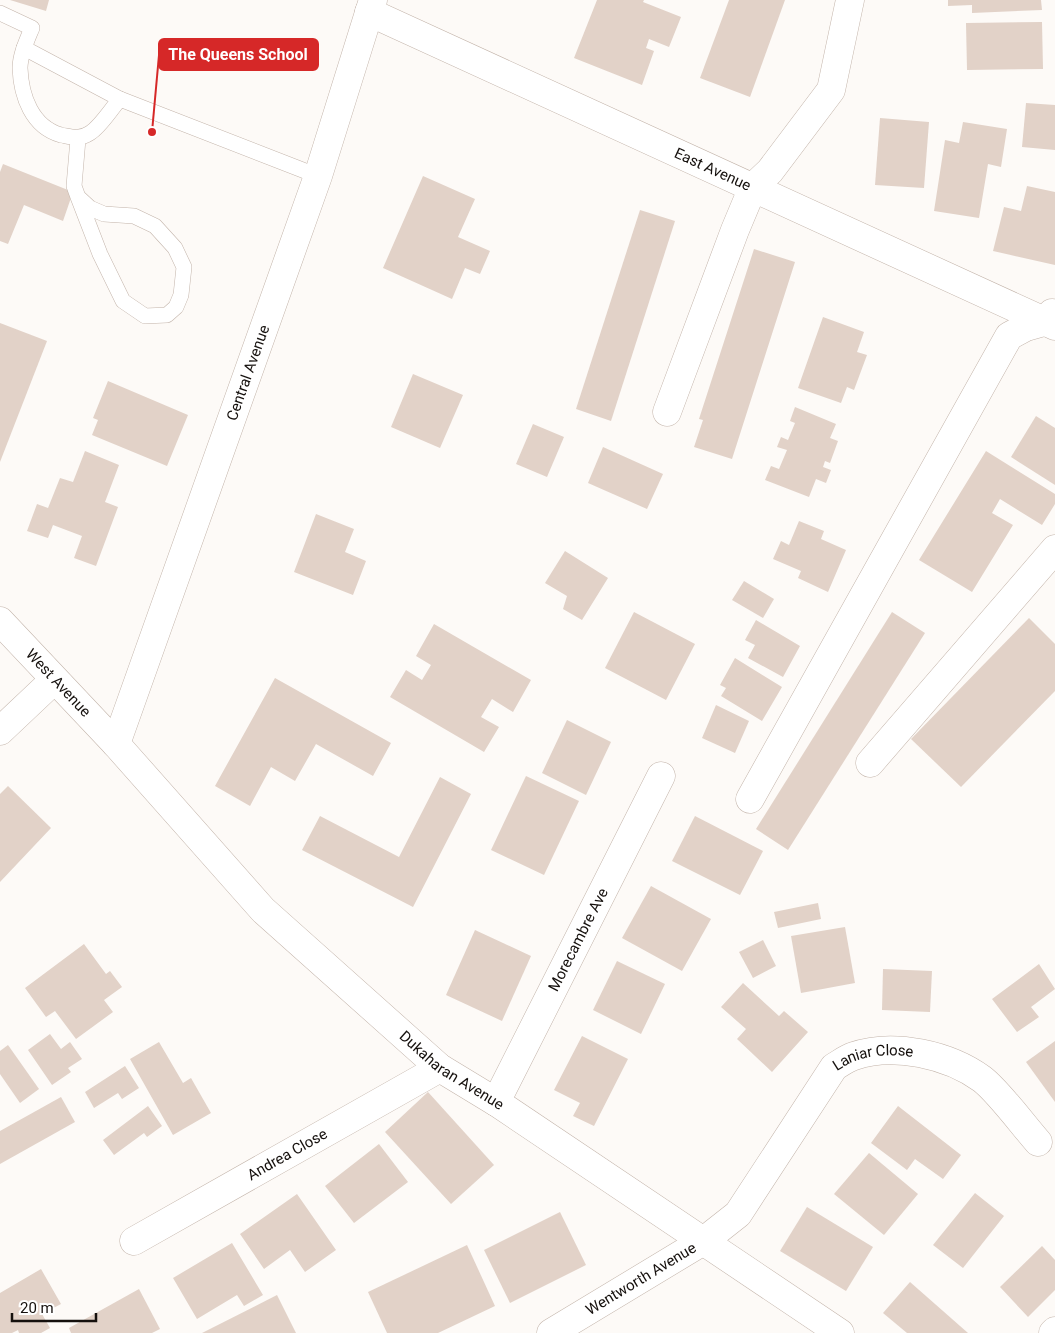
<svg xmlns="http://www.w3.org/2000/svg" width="1055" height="1333" viewBox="0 0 1055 1333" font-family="Roboto,sans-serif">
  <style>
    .building { fill: #e2d2c8 }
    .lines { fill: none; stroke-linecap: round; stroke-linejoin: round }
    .service-casing { stroke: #c3b4aa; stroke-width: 16 }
    .minor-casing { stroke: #c3b4aa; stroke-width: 29 }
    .tertiary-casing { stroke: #c3b4aa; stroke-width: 29 }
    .service { stroke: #fff; stroke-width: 15 }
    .minor { stroke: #fff; stroke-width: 28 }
    .tertiary { stroke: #fff; stroke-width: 28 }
    .labels { text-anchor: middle; stroke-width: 4; stroke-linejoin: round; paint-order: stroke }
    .street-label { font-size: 15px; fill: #15100d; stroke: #fff }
    .leader { fill: none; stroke: #d62828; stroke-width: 2 }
    .callout-dot { fill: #d62828; stroke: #fff; stroke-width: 2 }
    .callout { fill: #d62828; stroke: #d62828; stroke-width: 2 }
    .callout-label { font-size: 16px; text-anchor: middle; font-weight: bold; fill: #fff }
  </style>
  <rect width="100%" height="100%" fill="#fdfaf7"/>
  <g class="building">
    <polygon points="10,0 49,0 46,11"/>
    <polygon points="597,0 644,0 643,2 681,17 669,47 649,39 646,48 654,51 642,85 574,58"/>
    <polygon points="729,0 785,0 750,97 700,78"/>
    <polygon points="948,0 1041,0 1042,10 972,13 972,5 948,6"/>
    <polygon points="1042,22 1043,69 967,70 966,23"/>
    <polygon points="1026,103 1055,105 1055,150 1022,147"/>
    <polygon points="880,118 929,122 924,188 875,185"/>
    <polygon points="963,122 1007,129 1001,167 988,164 979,218 934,211 945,140 959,143"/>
    <polygon points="3,164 73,192 63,221 24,205 8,244 0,241 0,172"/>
    <polygon points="423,176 475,199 458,237 490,251 480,274 465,268 452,299 383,268"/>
    <polygon points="1027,186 1055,192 1055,265 993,251 1004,207 1021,211"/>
    <polygon points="640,210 675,221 611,421 576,409"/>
    <polygon points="754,249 795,262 732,459 694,447 703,420 699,419"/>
    <polygon points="823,317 864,332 857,352 867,355 854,390 847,387 841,403 798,388"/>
    <polygon points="0,323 47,341 0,462"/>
    <polygon points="413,374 463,395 440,448 391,427"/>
    <polygon points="108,381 188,415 167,466 92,435 98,420 93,418"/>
    <polygon points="795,407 836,424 830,438 838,441 830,463 825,461 823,467 831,470 826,483 816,479 809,497 765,480 771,466 779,469 787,450 777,447 781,437 788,440 795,423 790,421"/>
    <polygon points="1036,416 1055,428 1055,485 1011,457"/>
    <polygon points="533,424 564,437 547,477 516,464"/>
    <polygon points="603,447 663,474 647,509 588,483"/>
    <polygon points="85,451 119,465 105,502 118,507 96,566 74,558 82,536 53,525 48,538 27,531 37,504 48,508 60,478 73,482"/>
    <polygon points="986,451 1055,494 1055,504 1042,525 1000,499 992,513 1013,525 972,592 919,560"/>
    <polygon points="316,514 354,529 345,552 366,561 353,595 294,572"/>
    <polygon points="799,521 824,531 821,539 846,550 828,592 798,578 801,571 773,559 781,541 789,545"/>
    <polygon points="565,551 608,578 582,620 563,609 567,596 545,583"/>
    <polygon points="744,581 774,599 763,618 732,600"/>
    <polygon points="634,612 695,644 666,700 605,668"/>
    <polygon points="892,612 925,633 788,850 756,829"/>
    <polygon points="1029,618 1055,644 1055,691 961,787 911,739"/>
    <polygon points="756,620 800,646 783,677 748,658 755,645 745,640"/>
    <polygon points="434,624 531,680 513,712 492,699 481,717 499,727 484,752 390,697 406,670 422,680 431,665 416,656"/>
    <polygon points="735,658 782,687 762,721 721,696 726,688 720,685"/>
    <polygon points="275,678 391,743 373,776 316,744 295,781 271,767 250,806 215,786"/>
    <polygon points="716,705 749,721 735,753 702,738"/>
    <polygon points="567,720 611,742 586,795 542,773"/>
    <polygon points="526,776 579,801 544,875 491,850"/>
    <polygon points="440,777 471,794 413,907 302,850 320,816 399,857"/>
    <polygon points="8,786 51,828 0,882 0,794"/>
    <polygon points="695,816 763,851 740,895 672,861"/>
    <polygon points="651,886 711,919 682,971 622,938"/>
    <polygon points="818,903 821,919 778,928 774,912"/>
    <polygon points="845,927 855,983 801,993 791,936"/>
    <polygon points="475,930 531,956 502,1021 446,995"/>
    <polygon points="763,940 776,966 753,978 739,952"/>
    <polygon points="84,944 106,974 110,971 122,987 104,1000 113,1012 76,1039 55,1011 46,1017 25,988"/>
    <polygon points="617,961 665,984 641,1034 593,1010"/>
    <polygon points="1039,964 1055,989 1031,1007 1039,1017 1017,1032 992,999"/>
    <polygon points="883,969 932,971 930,1012 882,1010"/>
    <polygon points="743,983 779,1016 784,1011 808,1032 772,1072 737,1039 746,1029 721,1007"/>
    <polygon points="50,1034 61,1049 70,1042 82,1059 68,1068 71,1072 52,1085 28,1050"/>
    <polygon points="582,1036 628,1059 594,1126 573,1116 580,1103 554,1090"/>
    <polygon points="1055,1041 1055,1102 1026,1062"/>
    <polygon points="159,1042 183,1083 191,1078 211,1113 173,1135 130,1059"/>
    <polygon points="8,1045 39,1089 20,1103 0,1074 0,1051"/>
    <polygon points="125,1066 139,1088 122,1099 118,1093 94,1108 85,1092"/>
    <polygon points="428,1092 494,1165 451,1204 385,1132"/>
    <polygon points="61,1097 75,1122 0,1164 0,1131"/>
    <polygon points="148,1106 162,1126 147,1137 144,1133 114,1155 103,1140"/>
    <polygon points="898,1106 961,1155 943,1179 915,1159 907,1170 871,1143"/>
    <polygon points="379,1144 408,1182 354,1223 325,1186"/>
    <polygon points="869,1153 918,1194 884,1235 834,1194"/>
    <polygon points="975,1193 1004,1216 963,1268 933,1245"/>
    <polygon points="297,1194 336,1250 305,1272 290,1250 264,1269 240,1234"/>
    <polygon points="807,1207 873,1247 846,1291 780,1251"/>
    <polygon points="560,1212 586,1265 510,1303 484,1250"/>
    <polygon points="232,1243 263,1295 244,1306 237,1295 197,1319 173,1278"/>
    <polygon points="467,1245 495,1306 438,1333 387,1333 368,1292"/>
    <polygon points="1042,1246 1055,1260 1055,1290 1028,1317 1000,1287"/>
    <polygon points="41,1269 61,1304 42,1314 50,1328 41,1333 19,1333 18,1330 12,1333 0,1333 0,1293"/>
    <polygon points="910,1282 968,1333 907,1333 883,1313"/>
    <polygon points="139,1289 160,1329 152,1333 71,1333 69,1328"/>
    <polygon points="277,1295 296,1333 202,1333"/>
  </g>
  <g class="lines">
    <g class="service-casing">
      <g id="service">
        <path d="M0,13L32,28C27,40 20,55 20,68C21,96 32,127 61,135C72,137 79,140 90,133C101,126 111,109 120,99L318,176"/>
        <polyline points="24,48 120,99"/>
        <polyline points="78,139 74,186 78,197 90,208 104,214 134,216 155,226 175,248 184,267 181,295 176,307 167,315 145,316 123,301 100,254 78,197"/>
      </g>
    </g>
    <g class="minor-casing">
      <g id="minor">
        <path id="s1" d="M369,12L1055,326"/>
        <polyline points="667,412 735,230 753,187 770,171 831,90 850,0"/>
        <polyline points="0,731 54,680"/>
        <path id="s2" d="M116,744L318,176L373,0"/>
        <polyline points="870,763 1055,549"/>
        <polyline points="750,799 1009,336 1026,327 1047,321 1052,313"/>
        <path id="s3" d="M496,1102L661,776"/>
        <path id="s4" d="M134,1241L440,1068"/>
        <path id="s5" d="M551,1333L705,1240L738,1214L834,1067C841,1063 847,1058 854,1056C894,1042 949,1055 982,1079C998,1091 1023,1125 1038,1142"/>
        <polyline points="1053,1333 1055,1331"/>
      </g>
    </g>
    <g class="tertiary-casing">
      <g id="tertiary">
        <path id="s6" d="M0,621L116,744L263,910L440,1068L496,1102L840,1333"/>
      </g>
    </g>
    <use href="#service" class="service"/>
    <use href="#minor" class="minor"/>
    <use href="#tertiary" class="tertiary"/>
  </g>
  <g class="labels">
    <g class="street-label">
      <text dy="5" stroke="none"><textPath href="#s1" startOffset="378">East Avenue</textPath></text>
      <text dy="5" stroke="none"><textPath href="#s2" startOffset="394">Central Avenue</textPath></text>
      <text dy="5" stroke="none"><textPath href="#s6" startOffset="85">West Avenue</textPath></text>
      <text dy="5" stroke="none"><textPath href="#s3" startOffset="182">Morecambre Ave</textPath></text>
      <text dy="5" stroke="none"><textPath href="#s5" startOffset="439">Laniar Close</textPath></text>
      <text dy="5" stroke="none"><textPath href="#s6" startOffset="639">Dukaharan Avenue</textPath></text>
      <text dy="5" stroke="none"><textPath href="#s4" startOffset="176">Andrea Close</textPath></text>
      <text dy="5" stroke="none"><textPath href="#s5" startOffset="105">Wentworth Avenue</textPath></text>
    </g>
  </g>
  <path class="leader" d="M152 132L159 55"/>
  <circle class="callout-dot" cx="152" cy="132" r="5"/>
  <rect class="callout" x="159" y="39" width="159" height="31" rx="5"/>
  <g class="callout-label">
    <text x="238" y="60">The Queens School</text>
  </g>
  <path d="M12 1313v8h84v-8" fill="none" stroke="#15100d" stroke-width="2.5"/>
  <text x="20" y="1313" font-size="15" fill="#15100d" stroke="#ffffff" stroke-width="4" paint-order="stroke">20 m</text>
</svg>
